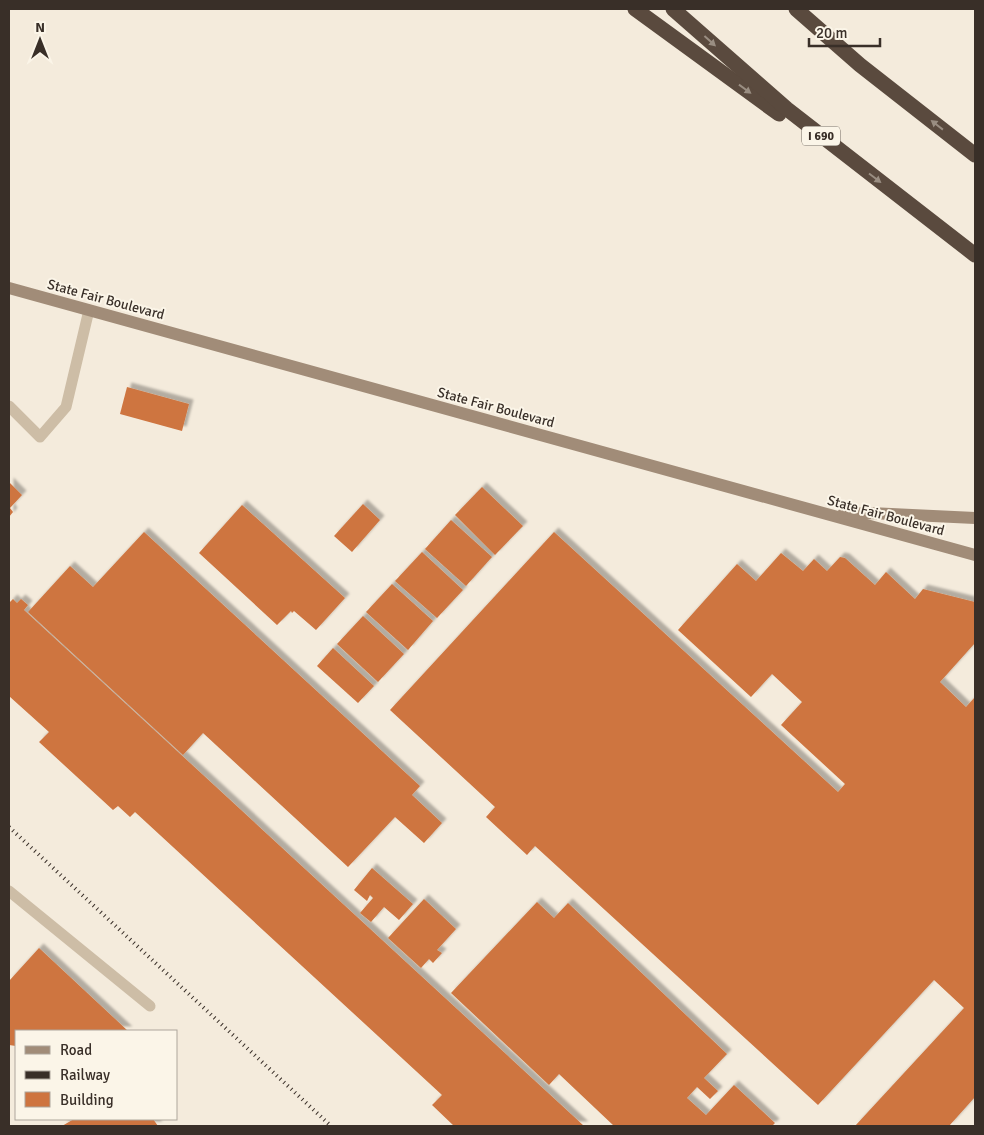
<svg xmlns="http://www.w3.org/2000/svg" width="984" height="1135" viewBox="0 0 984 1135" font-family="Signika,sans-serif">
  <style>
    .building { fill: #ce743f; filter: url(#shadow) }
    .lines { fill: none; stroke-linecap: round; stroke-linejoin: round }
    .service { stroke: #cdbda6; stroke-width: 11 }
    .secondary { stroke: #a18c78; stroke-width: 12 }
    .motorway { stroke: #5a4a3e; stroke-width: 15 }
    .rail { stroke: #392f28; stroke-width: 4; stroke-dasharray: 1 4; stroke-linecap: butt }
    .oneway { fill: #9a8e82 }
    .labels { text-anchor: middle; stroke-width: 4; stroke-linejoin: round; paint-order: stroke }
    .shield { fill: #fbf5e8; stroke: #736a62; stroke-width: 1 }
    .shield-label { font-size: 12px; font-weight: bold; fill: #392f28 }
    .street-label { font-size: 14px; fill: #392f28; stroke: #fbf5e8 }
  </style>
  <defs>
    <filter id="shadow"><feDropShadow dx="4.5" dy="-4.5" stdDeviation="1" flood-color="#0004"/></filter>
  </defs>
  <rect width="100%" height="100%" fill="#f4ebdc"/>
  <g class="building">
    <polygon points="127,387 189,404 182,431 120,414"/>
    <polygon points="9,482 22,495 10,508 13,512 9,517"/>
    <polygon points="482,487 523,526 495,555 455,515"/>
    <polygon points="363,504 380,520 352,552 334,536"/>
    <polygon points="242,505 345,598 316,630 294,611 292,613 291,611 277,625 199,553"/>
    <polygon points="451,520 492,557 466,586 425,549"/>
    <polygon points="144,532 420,786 412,795 442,823 424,843 395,817 348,867 203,733 183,755 28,612 70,566 93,587"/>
    <polygon points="554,532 838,792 845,784 781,725 802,702 772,674 751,697 678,630 737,564 756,581 781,553 803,571 814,559 827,571 840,557 845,558 875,585 886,572 915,599 923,589 975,602 975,643 940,682 966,707 975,697 975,1097 949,1126 855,1126 964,1008 934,980 818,1105 535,846 527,855 486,817 495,807 390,710"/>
    <polygon points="422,552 463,590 437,618 395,581"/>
    <polygon points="392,584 433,621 408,650 366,612"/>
    <polygon points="13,599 17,603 21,599 28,605 24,610 584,1126 454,1126 432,1105 442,1095 135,812 130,817 118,806 113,810 39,742 49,732 9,696 9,603"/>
    <polygon points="363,616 404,654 378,682 337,644"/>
    <polygon points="333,648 374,686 358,703 317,666"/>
    <polygon points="372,868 413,904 399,920 384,907 371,922 360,913 373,898 370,895 367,901 354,890"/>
    <polygon points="424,899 456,929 437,950 442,953 433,963 429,959 421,968 388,938"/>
    <polygon points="537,902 554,918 568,903 727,1054 704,1078 718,1091 710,1099 697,1087 687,1098 706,1115 734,1085 775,1123 772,1126 614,1126 559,1074 549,1085 451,993"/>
    <polygon points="39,948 128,1031 16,1031 16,1046 9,1045 9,981"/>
    <polygon points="74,1119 153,1119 158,1126 62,1126"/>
  </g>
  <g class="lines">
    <g class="service">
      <polyline points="9,406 40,437 66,407 89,310"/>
      <polyline points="9,891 150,1006"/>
    </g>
    <g class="secondary">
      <polyline points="9,288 975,555"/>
      <polyline points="843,514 870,513 975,518"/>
    </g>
    <g class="motorway">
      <polyline points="635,9 779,114"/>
      <polyline points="673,9 787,109 975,255"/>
      <polyline points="796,9 860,65 975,155"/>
    </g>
    <polyline class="rail" points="9,827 331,1126"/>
  </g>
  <defs><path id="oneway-solid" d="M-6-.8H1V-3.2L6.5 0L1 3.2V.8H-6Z" transform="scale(1.25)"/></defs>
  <g class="oneway">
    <use href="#oneway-solid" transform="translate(710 41) rotate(42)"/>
    <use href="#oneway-solid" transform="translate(745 89) rotate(36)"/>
    <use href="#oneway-solid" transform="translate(937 125) rotate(-142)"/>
    <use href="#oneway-solid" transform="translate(875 178) rotate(37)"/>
  </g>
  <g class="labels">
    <rect class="shield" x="802" y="126.5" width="38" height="19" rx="4"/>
    <g class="shield-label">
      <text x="821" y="140">I 690</text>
    </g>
    <g class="street-label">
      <text transform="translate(106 299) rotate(15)" y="5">State Fair Boulevard</text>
      <text transform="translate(496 407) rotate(15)" y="5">State Fair Boulevard</text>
      <text transform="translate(886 515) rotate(15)" y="5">State Fair Boulevard</text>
    </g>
  </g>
  <rect width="984" height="1135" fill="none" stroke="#392f28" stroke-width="20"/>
  <rect x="15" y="1030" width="162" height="90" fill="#fbf5e8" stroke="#ada69b"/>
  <rect x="25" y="1046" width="25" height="8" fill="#a18c78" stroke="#ada69b"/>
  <text x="60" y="1055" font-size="15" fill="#392f28">Road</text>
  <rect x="25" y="1071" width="25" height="8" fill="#392f28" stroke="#ada69b"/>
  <text x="60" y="1080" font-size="15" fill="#392f28">Railway</text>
  <rect x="25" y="1092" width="25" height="15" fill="#ce743f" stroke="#ada69b"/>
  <text x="60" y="1105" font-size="15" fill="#392f28">Building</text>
  <g transform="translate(40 40)" stroke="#fbf5e8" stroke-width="4" paint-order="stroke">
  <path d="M0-4L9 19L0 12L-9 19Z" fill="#392f28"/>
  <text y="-8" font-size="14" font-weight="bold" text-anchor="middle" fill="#392f28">N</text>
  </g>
  <path d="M809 38v8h71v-8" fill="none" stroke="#392f28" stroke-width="2.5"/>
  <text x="816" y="38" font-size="15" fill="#392f28" stroke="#fbf5e8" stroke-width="4" paint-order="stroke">20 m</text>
</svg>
